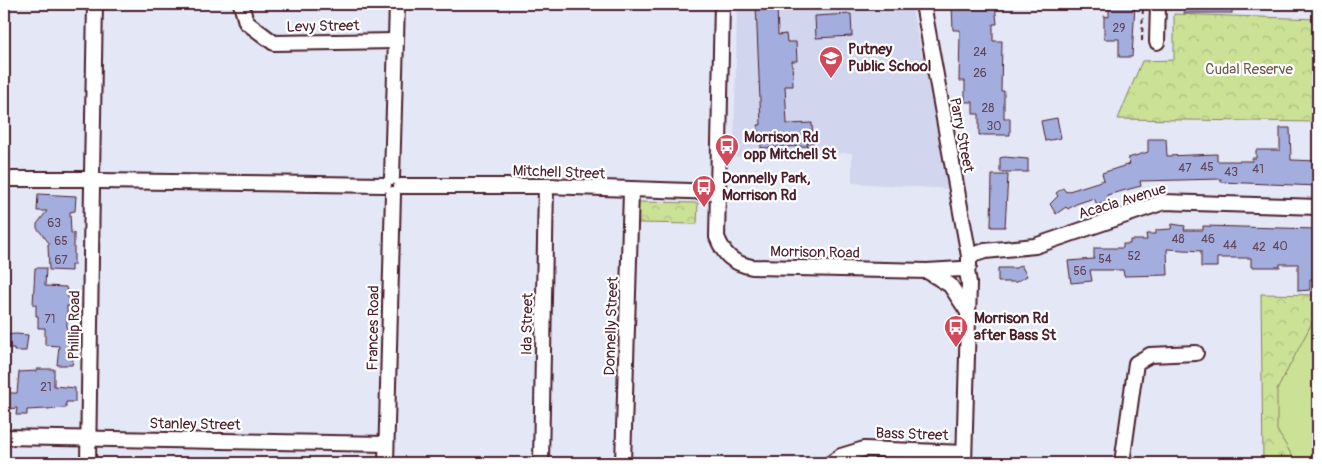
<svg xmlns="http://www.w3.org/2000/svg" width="1322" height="467" viewBox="0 0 1322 467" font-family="Pangolin,sans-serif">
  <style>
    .built { fill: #d1d6ee }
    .park { fill: url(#park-crowns); stroke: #8a8060 }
    .pitch { fill: #cae196; stroke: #8a8060 }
    .building { fill: #a4aede; stroke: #4a1f2b }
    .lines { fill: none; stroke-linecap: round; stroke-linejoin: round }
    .minor-casing { stroke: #4a1f2b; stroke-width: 18 }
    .path { stroke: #4a1f2b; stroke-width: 2; stroke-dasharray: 5 4; stroke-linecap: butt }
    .minor { stroke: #fff; stroke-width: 14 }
    .labels { text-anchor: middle; stroke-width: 4.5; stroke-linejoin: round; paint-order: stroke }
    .number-label { font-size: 12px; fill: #604358 }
    .street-label { font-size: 15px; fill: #4a1f2b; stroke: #fff }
    .poi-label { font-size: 15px; font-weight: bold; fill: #4a1f2b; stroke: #fff; text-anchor: start }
    .park-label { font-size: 15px; fill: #70594b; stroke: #fff }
  </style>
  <defs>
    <pattern id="park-crowns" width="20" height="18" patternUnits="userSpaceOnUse" patternTransform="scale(1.25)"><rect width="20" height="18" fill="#cae196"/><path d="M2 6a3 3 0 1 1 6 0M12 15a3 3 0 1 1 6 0" fill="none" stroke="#afc181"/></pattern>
  </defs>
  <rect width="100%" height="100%" fill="#e4e7f5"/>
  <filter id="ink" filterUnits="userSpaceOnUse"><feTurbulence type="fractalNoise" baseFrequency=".02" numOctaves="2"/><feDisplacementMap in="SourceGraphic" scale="10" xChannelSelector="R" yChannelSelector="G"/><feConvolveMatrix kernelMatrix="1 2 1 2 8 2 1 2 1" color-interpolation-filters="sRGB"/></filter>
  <g filter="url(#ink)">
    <polygon class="built" points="737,4 911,4 951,189 852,183 852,153 734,157"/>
    <g class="park">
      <polygon points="1174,14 1318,19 1318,122 1118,119 1142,61 1174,60"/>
      <polygon points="640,202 698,203 697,224 638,223 638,203"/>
      <polygon points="1261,294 1318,295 1318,463 1263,463"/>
    </g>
    <polygon class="pitch" points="1318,316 1318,463 1299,463 1294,459 1277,430 1277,390 1315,317"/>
    <g class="building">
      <polygon points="756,4 777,4 778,35 786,34 787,42 796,42 797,61 792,61 793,86 785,86 787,124 812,123 813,143 807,143 808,146 761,148 761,140 758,140 758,125 761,125"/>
      <polygon points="952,4 995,4 997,24 993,24 993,41 1002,41 1001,91 1004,91 1004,118 1010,118 1010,135 979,135 979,114 973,114 973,102 965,102 965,81 959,81 960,30 953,30"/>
      <polygon points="1109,4 1135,4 1132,57 1119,57 1119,39 1104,39 1104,16 1109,17"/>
      <rect x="1184" y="4" width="48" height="9"/>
      <polygon points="851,14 852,36 816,38 815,16"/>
      <polygon points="1057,118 1061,138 1045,141 1041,121"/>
      <polygon points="1280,128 1290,128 1291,160 1318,161 1318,186 1221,182 1221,179 1140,181 1141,186 1107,195 1109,201 1097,205 1094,198 1076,204 1068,209 1066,207 1056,214 1050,204 1058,196 1056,193 1063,188 1066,192 1104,180 1102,173 1130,164 1128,158 1148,152 1148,139 1166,139 1167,156 1217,154 1217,161 1252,161 1252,158 1256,158 1256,150 1280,150"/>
      <polygon points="1004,157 1028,159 1028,172 1000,172 1000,158"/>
      <polygon points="992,175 1008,175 1005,227 991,227"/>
      <polygon points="38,194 76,196 75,211 70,212 71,233 74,233 74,265 71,265 71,271 49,270 48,244 50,244 37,228 37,224 47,211 37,211"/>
      <polygon points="1172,224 1185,226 1184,230 1203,230 1203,226 1318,229 1318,275 1313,275 1313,279 1310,279 1310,290 1298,291 1298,264 1280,264 1280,267 1251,267 1251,258 1217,258 1217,267 1201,267 1201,251 1167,249 1168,275 1124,276 1123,270 1090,270 1092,281 1071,283 1068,261 1094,259 1094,248 1123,248 1123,244 1130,244 1130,240 1147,240 1146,234 1156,234 1156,230 1171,229"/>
      <polygon points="1021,265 1027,276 1016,282 998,282 998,268 1016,268"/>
      <polygon points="35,268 46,268 45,286 66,287 70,306 67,306 67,333 69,333 69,353 74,353 72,365 57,365 59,346 45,345 45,328 38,328 38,316 36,316 36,305 33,305"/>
      <polygon points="16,334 28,335 26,351 14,351 14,348 4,348 4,335"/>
      <polygon points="37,369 54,369 54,386 75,388 75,402 66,402 66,408 27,410 27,415 16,415 17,408 5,409 4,393 17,393 19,372 37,371"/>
    </g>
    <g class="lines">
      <g class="minor-casing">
        <g id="minor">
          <polyline points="241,4 246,22 274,43 396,41"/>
          <path d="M722,4L717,237C724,255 732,263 752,267L927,271L961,269L967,271"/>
          <polyline points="923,4 969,256 969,266"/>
          <polyline points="1157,42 1158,4"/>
          <polyline points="92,174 95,4"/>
          <polyline points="392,177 397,4"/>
          <polyline points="4,179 86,179"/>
          <polyline points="99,181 384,185"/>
          <polyline points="401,186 546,186 717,192"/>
          <polyline points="969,256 985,251 1035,246 1164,202 1318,207"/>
          <polyline points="927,271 950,285 968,312"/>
          <polyline points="4,437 386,444"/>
          <polyline points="88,463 92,187"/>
          <polyline points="386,463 393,194"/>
          <polyline points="541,463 546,186"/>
          <polyline points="623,463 631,191"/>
          <polyline points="831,463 841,456 864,449 964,453"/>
          <polyline points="964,463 969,283 967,271"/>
          <polyline points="1122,463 1136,363 1150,355 1196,353"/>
        </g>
      </g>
      <polyline class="path" points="1142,41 1143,4"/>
      <use href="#minor" class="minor"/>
    </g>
  </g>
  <defs>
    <g id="school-pin" transform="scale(1.25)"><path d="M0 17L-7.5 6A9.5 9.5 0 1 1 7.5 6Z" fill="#d1495b" stroke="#fff"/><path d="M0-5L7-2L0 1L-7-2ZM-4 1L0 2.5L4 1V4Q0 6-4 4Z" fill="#fff"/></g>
    <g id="bus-pin" transform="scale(1.25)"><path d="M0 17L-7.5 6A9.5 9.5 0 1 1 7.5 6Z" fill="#d1495b" stroke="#fff"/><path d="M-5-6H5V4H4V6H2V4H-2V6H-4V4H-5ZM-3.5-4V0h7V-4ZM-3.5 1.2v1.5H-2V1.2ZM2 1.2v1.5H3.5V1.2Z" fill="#fff"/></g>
  </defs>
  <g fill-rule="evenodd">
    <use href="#school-pin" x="831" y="58"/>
    <use href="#bus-pin" x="727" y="146"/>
    <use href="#bus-pin" x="704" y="187"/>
    <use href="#bus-pin" x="956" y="327"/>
  </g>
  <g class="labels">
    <g class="number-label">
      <text x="1119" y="32">29</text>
      <text x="980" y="56">24</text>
      <text x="980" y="77">26</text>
      <text x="988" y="112">28</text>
      <text x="994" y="130">30</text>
      <text x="1207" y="171">45</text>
      <text x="1185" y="172">47</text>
      <text x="1258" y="173">41</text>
      <text x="1231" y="176">43</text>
      <text x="54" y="227">63</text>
      <text x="1178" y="243">48</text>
      <text x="1208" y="243">46</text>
      <text x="61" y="245">65</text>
      <text x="1230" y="249">44</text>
      <text x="1280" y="250">40</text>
      <text x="1259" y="251">42</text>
      <text x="1134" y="260">52</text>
      <text x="1105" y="263">54</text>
      <text x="61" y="264">67</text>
      <text x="1080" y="275">56</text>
      <text x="50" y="323">71</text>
      <text x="46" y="391">21</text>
    </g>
    <g class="street-label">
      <text transform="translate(323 26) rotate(-1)" y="5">Levy Street</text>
      <text transform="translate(962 135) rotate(79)" y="5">Parry Street</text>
      <text transform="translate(559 172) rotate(2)" y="5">Mitchell Street</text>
      <text transform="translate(1122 201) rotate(-17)" y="5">Acacia Avenue</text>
      <text transform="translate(815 252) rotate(1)" y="5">Morrison Road</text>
      <text transform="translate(527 324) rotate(-89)" y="5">Ida Street</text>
      <text transform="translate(74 325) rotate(-89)" y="5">Phillip Road</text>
      <text transform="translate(611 326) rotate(-88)" y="5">Donnelly Street</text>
      <text transform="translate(373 328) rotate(-89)" y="5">Frances Road</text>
      <text transform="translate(195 424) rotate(1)" y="5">Stanley Street</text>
      <text transform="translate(912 434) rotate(2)" y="5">Bass Street</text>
    </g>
    <g class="poi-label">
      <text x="848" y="54">Putney<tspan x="848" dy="17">Public School</tspan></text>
      <text x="744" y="142">Morrison Rd<tspan x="744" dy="17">opp Mitchell St</tspan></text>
      <text x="722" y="183">Donnelly Park,<tspan x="722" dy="17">Morrison Rd</tspan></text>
      <text x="974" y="323">Morrison Rd<tspan x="974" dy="17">after Bass St</tspan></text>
    </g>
    <g class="park-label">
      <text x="1249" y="74">Cudal Reserve</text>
    </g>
  </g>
  <rect width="1322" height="467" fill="none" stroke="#fff" stroke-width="20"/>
  <rect x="10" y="10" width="1302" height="447" fill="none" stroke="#4a1f2b" stroke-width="2" filter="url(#ink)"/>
</svg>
